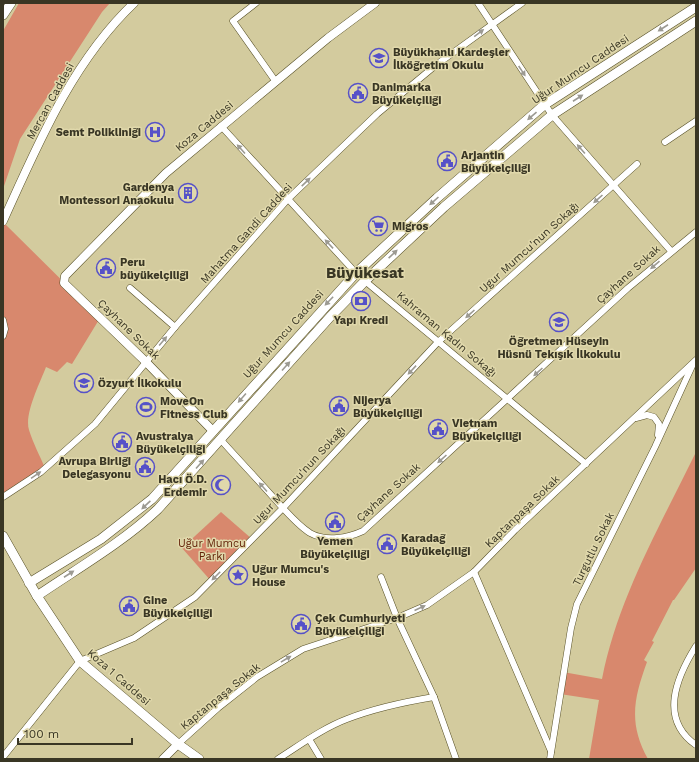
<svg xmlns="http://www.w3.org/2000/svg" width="699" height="762" viewBox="0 0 699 762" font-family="'Work Sans',sans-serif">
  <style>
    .green { fill: #d8886d }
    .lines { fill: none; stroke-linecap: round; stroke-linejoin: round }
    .minor-casing { stroke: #575027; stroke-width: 7 }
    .tertiary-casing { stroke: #575027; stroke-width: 9 }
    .secondary-casing { stroke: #575027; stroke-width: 10 }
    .minor { stroke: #fff; stroke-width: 6 }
    .tertiary { stroke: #fff; stroke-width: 8 }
    .secondary { stroke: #fff; stroke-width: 9 }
    .oneway { fill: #9c9a92 }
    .labels { text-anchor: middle; stroke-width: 3; stroke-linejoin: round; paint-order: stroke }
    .poi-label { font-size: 11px; font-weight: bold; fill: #393624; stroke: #e0d8ab; text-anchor: start }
    .street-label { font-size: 11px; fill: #393624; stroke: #e0d8ab }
    .park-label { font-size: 11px; fill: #622208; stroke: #e0d8ab }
    .district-label { font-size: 15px; font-weight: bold; fill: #393624; stroke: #e0d8ab }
  </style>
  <rect width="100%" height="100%" fill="#d3cb9e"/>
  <g class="green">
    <polygon points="19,3 110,3 102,12 20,139 3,189 3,31"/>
    <path d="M3,222L100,318L72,364L67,362L57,372L46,367C40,383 24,414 29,430C33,443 40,456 45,468L3,497Z"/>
    <path d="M696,452V568L674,600H673L652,641L654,642L644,660L647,662C634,698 628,723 648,759H589L599,700L560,694L563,672L602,679C618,598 660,526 696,452Z"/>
    <polygon points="221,512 252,539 211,581 182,548"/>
  </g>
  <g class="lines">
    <g class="minor-casing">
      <g id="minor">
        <polyline points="256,3 233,21 276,82"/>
        <polyline points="478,3 552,115 671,251"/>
        <polyline points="221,126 356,273"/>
        <polyline points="665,142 696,121"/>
        <polyline points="365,281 586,464"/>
        <polyline points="130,288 175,327"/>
        <polyline points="3,320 5,329 3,336"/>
        <polyline points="636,418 647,415 654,417 659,424 658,435"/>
        <path d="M221,440C238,459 256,478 273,497C284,509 296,524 310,533C326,542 348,538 363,531L628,288L696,232"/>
        <polyline points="3,497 41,472 95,424 175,327 288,199 377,114 436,65 522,3"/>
        <polyline points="474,572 551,751"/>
        <polyline points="381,577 397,618 434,697 456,759"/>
        <path d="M696,646C676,678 659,719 696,745"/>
        <polyline points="309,739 321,759"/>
        <polyline points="178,744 218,708 257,677 303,649 397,618 427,605 474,572 515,530 696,360"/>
        <polyline points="3,757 80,661 134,638 195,597 283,508 438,342 637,164"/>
        <path d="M278,759C300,745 323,728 347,719C375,708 404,702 434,697"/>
        <polyline points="550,759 571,628 577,604 655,447 693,364"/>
      </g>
    </g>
    <g class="tertiary-casing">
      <g id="tertiary">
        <path d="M3,221C38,144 72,62 134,3"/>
        <polyline points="213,431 146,362 64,283 65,276 166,173 328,38 375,3"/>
        <polyline points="163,759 178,744"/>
      </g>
    </g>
    <g class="secondary-casing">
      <g id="secondary">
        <polyline points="3,15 11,3"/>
        <polyline points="3,536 37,596 80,661 178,744 199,759"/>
        <polyline points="29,583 101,539 152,499 356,273 437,198 544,105 696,7"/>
        <path d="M37,596C78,568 122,543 158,509L330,317L365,281L444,207L552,115L696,21"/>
      </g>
    </g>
    <use href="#minor" class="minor"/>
    <use href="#tertiary" class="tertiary"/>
    <use href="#secondary" class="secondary"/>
  </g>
  <defs><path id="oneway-solid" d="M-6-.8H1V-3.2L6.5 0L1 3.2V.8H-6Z"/></defs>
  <g class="oneway">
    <use href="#oneway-solid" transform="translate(663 28) rotate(147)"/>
    <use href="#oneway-solid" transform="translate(479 33) rotate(-37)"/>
    <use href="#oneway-solid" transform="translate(522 71) rotate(56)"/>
    <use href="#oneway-solid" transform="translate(578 98) rotate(-33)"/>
    <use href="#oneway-solid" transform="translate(532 116) rotate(139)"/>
    <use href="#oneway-solid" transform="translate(241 149) rotate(-132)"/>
    <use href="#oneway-solid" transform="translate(581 149) rotate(-131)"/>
    <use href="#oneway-solid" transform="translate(306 182) rotate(-44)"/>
    <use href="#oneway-solid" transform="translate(598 199) rotate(138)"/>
    <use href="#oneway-solid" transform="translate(434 201) rotate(138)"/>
    <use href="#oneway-solid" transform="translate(329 244) rotate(-133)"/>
    <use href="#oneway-solid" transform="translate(393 254) rotate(-43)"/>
    <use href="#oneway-solid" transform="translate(655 265) rotate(139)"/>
    <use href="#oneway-solid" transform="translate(329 301) rotate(134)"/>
    <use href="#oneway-solid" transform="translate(470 314) rotate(138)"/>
    <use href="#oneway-solid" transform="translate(163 341) rotate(-50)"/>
    <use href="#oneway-solid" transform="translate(286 366) rotate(-48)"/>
    <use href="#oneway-solid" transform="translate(412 370) rotate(133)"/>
    <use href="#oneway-solid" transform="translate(538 372) rotate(138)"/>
    <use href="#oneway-solid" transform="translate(242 398) rotate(131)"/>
    <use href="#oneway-solid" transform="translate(442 459) rotate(138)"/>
    <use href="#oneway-solid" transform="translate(200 464) rotate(-48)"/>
    <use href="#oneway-solid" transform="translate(36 475) rotate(-34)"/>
    <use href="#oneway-solid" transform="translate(263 487) rotate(-132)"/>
    <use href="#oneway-solid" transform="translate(146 505) rotate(137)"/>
    <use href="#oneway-solid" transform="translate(69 574) rotate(-33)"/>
    <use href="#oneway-solid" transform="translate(216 576) rotate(135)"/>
    <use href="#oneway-solid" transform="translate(420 608) rotate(-24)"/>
    <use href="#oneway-solid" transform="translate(286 659) rotate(-31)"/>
  </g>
  <defs>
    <g id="school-ring" transform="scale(1)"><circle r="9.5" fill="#e0d8ab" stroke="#5651c8" stroke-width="1.5"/><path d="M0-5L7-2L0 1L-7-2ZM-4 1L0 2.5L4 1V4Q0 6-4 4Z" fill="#5651c8"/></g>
    <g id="civic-ring" transform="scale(1)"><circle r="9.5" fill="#e0d8ab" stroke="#5651c8" stroke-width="1.5"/><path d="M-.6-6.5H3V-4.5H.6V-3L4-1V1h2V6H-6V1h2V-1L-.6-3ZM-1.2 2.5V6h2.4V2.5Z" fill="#5651c8"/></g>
    <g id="hospital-ring" transform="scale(1)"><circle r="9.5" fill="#e0d8ab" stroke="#5651c8" stroke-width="1.5"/><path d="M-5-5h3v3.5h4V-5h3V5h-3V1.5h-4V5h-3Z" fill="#5651c8"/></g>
    <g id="building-ring" transform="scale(1)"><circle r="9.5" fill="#e0d8ab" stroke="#5651c8" stroke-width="1.5"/><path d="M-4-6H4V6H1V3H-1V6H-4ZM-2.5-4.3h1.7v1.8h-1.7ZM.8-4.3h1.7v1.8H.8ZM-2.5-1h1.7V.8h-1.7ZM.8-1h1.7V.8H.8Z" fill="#5651c8"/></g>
    <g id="supermarket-ring" transform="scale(1)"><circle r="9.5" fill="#e0d8ab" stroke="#5651c8" stroke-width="1.5"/><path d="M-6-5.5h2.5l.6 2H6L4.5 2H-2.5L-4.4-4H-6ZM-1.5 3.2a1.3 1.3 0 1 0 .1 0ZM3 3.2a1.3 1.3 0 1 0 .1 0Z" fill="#5651c8"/></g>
    <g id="bank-ring" transform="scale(1)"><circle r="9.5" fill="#e0d8ab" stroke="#5651c8" stroke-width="1.5"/><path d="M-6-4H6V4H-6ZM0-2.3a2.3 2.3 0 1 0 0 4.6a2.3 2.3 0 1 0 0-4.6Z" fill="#5651c8"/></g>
    <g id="stadium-ring" transform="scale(1)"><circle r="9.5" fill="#e0d8ab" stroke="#5651c8" stroke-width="1.5"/><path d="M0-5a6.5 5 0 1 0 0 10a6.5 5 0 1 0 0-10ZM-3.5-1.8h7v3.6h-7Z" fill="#5651c8"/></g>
    <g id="mosque-ring" transform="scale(1)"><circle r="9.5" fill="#e0d8ab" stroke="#5651c8" stroke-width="1.5"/><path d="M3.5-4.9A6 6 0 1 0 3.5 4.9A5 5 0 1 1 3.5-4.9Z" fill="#5651c8"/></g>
    <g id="sight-ring" transform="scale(1)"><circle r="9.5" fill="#e0d8ab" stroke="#5651c8" stroke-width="1.5"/><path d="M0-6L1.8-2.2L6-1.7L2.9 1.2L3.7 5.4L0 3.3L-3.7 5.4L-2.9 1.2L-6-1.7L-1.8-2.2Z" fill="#5651c8"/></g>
  </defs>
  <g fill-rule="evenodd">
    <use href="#school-ring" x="379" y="58"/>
    <use href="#civic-ring" x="358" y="93"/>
    <use href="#hospital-ring" x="155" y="132"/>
    <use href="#civic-ring" x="447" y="161"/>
    <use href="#building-ring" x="188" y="193"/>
    <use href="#supermarket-ring" x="378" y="226"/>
    <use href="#civic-ring" x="106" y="268"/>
    <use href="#bank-ring" x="361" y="301"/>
    <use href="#school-ring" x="559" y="322"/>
    <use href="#school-ring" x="84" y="383"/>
    <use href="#civic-ring" x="339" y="406"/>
    <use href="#stadium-ring" x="146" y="407"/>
    <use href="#civic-ring" x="438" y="429"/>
    <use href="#civic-ring" x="122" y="442"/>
    <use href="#civic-ring" x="145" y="467"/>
    <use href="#mosque-ring" x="221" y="485"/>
    <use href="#civic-ring" x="335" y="522"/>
    <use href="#civic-ring" x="387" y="544"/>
    <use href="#sight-ring" x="238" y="575"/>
    <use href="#civic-ring" x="129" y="606"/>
    <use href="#civic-ring" x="301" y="624"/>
  </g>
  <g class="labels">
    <g class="poi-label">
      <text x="393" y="56">Büyükhanlı Kardeşler<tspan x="393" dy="13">İlköğretim Okulu</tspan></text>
      <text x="372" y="91">Danimarka<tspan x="372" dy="13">Büyükelçiliği</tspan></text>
      <text x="141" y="136" text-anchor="end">Semt Polikliniği</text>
      <text x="461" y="159">Arjantin<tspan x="461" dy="13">Büyükelçiliği</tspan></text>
      <text x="174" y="191" text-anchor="end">Gardenya<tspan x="174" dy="13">Montessori Anaokulu</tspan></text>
      <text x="392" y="230">Migros</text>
      <text x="120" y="266">Peru<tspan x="120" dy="13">büyükelçiliği</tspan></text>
      <text x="361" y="324" text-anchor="middle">Yapı Kredi</text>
      <text x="559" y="345" text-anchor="middle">Öğretmen Hüseyin<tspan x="559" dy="13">Hüsnü Tekışık İlkokulu</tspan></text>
      <text x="98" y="387">Özyurt İlkokulu</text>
      <text x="353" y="404">Nijerya<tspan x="353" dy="13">Büyükelçiliği</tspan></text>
      <text x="160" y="405">MoveOn<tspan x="160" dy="13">Fitness Club</tspan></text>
      <text x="452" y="427">Vietnam<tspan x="452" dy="13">Büyükelçiliği</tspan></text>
      <text x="136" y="440">Avustralya<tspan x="136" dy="13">Büyükelçiliği</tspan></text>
      <text x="131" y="465" text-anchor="end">Avrupa Birliği<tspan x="131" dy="13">Delegasyonu</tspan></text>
      <text x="207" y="483" text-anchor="end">Hacı Ö.D.<tspan x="207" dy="13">Erdemir</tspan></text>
      <text x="401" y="542">Karadağ<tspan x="401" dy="13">Büyükelçiliği</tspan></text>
      <text x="335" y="545" text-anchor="middle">Yemen<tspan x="335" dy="13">Büyükelçiliği</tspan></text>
      <text x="252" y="573">Uğur Mumcu's<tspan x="252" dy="13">House</tspan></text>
      <text x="143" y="604">Gine<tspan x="143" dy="13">Büyükelçiliği</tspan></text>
      <text x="315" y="622">Çek Cumhuriyeti<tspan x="315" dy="13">Büyükelçiliği</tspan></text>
    </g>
    <g class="street-label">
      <text transform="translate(580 69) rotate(-34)" y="4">Uğur Mumcu Caddesi</text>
      <text transform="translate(50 101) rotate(-61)" y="4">Mercan Caddesi</text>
      <text transform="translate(204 126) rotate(-40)" y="4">Koza Caddesi</text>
      <text transform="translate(246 233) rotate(-48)" y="4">Mahatma Gandi Caddesi</text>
      <text transform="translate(529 247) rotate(-42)" y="4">Ugur Mumcu'nun Sokağı</text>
      <text transform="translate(628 274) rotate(-42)" y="4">Çayhane Sokak</text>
      <text transform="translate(129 329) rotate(44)" y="4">Çayhane Sokak</text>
      <text transform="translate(283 334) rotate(-48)" y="4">Uğur Mumcu Caddesi</text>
      <text transform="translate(447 334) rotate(40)" y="4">Kahraman Kadın Sokağı</text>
      <text transform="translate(299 475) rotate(-47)" y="4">Ugur Mumcu'nun Sokağı</text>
      <text transform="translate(388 492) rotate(-42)" y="4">Çayhane Sokak</text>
      <text transform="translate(522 511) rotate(-44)" y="4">Kaptanpaşa Sokak</text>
      <text transform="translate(593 549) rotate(-64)" y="4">Turgutlu Sokak</text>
      <text transform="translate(119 677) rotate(41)" y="4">Koza 1 Caddesi</text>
      <text transform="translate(220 696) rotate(-39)" y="4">Kaptanpaşa Sokak</text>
    </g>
    <g class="park-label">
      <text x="212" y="547">Uğur Mumcu<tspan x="212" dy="13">Parkı</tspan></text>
    </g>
    <g class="district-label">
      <text x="365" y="278">Büyükesat</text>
    </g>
  </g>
  <rect width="699" height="762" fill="none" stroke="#393624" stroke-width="8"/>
  <path d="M18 738v6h114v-6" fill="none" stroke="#393624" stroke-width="2"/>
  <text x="24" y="738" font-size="12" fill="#393624" stroke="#e0d8ab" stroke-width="3" paint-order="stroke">100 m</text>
</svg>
